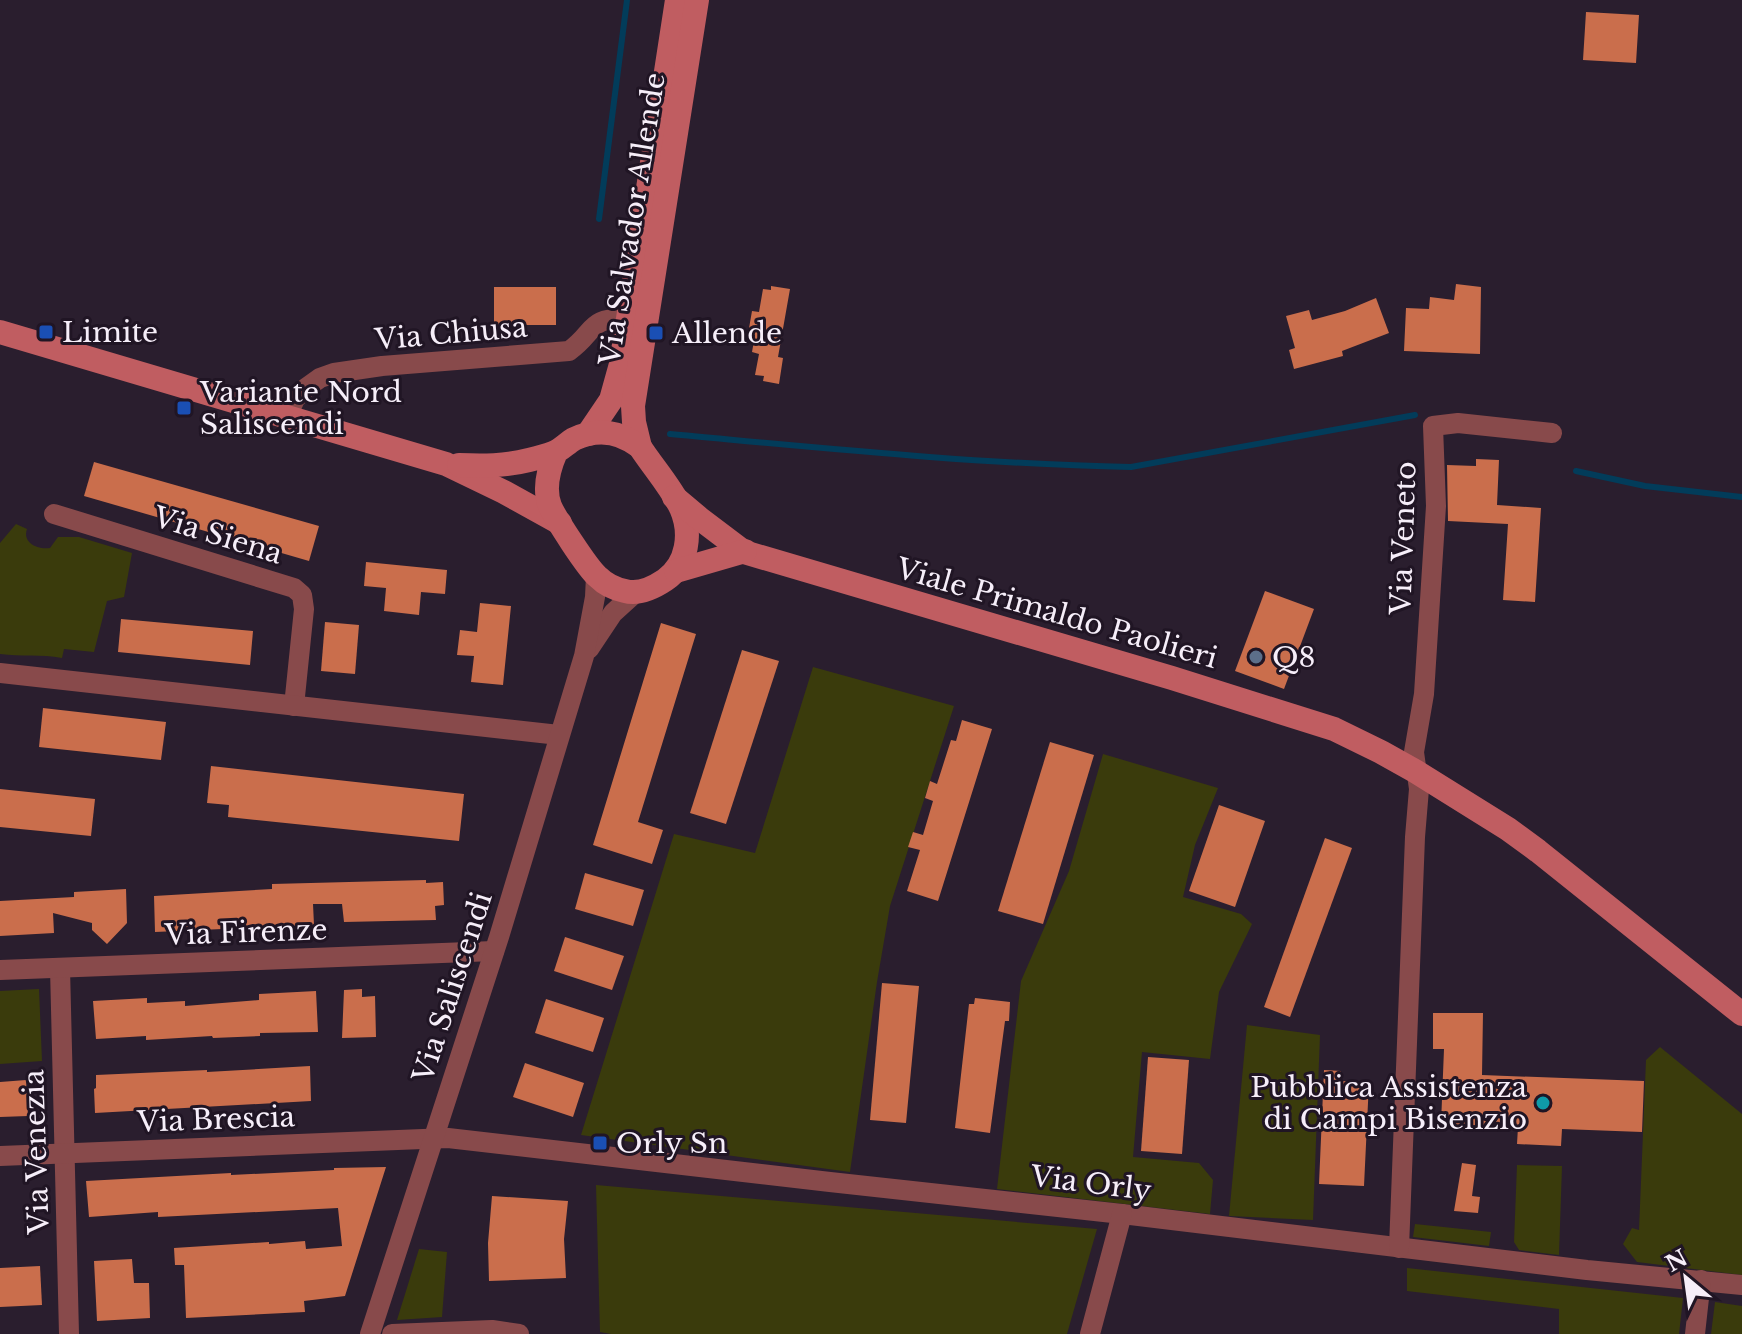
<svg xmlns="http://www.w3.org/2000/svg" width="1742" height="1334" viewBox="0 0 1742 1334" font-family="'Libre Baskerville',serif">
  <style>
    .green { fill: #3a3b0c }
    .lines { fill: none; stroke-linecap: round; stroke-linejoin: round }
    .stream { stroke: #023c5a; stroke-width: 6 }
    .building { fill: #ca6e4c }
    .street { stroke: #884a4b; stroke-width: 20 }
    .secondary { stroke: #c05d61; stroke-width: 24 }
    .transit-dot { fill: #1a4fb4; stroke: #201524; stroke-width: 3 }
    .service-dot { fill: #5c6f8a; stroke: #201524; stroke-width: 3 }
    .culture-dot { fill: #0f9aa8; stroke: #201524; stroke-width: 3 }
    .labels { text-anchor: middle; stroke-width: 6; stroke-linejoin: round; paint-order: stroke }
    .street-label { font-size: 28px; fill: #f6eef9; stroke: #201524 }
    .poi-label { font-size: 28px; fill: #f6eef9; stroke: #201524; text-anchor: start }
  </style>
  <rect width="100%" height="100%" fill="#2a1e2e"/>
  <g class="green">
    <path d="M16,524L27,529C22,543 38,550 50,548L58,537H79L132,553L124,597L107,601L94,652L64,649L62,658C41,654 21,657 0,654V543Z"/>
    <polygon points="813,667 954,706 890,906 877,982 850,1172 581,1135 674,834 755,853"/>
    <polygon points="1103,754 1218,788 1195,845 1183,897 1241,914 1252,924 1219,992 1210,1059 1142,1052 1133,1157 1199,1163 1213,1180 1210,1214 997,1189 1021,981 1069,871"/>
    <polygon points="39,989 42,1061 0,1064 0,991"/>
    <polygon points="1247,1025 1320,1035 1313,1220 1229,1216"/>
    <polygon points="1660,1047 1742,1114 1742,1275 1637,1262 1623,1244 1632,1228 1639,1230 1646,1060"/>
    <polygon points="1517,1165 1562,1166 1559,1255 1519,1250 1514,1242"/>
    <polygon points="596,1185 1097,1229 1067,1334 611,1334 600,1332"/>
    <polygon points="1415,1224 1491,1232 1489,1246 1413,1237"/>
    <polygon points="419,1249 447,1252 442,1317 397,1320"/>
    <polygon points="1407,1268 1683,1298 1679,1334 1559,1334 1559,1309 1407,1291"/>
    <polygon points="1715,1302 1742,1306 1742,1334 1711,1334"/>
  </g>
  <g class="lines">
    <g class="stream">
      <polyline points="599,219 627,0"/>
      <path d="M670,434C823,448 977,464 1131,467L1415,415"/>
      <polyline points="1576,471 1645,486 1742,497"/>
    </g>
  </g>
  <g class="building">
    <polygon points="1586,12 1639,15 1636,63 1583,60"/>
    <polygon points="1456,284 1481,287 1480,354 1404,351 1406,308 1429,309 1430,297 1454,300"/>
    <polygon points="771,286 790,289 778,357 783,358 779,384 763,381 764,376 755,375 759,354 752,352 755,335 748,334 752,311 759,312 763,289 771,290"/>
    <rect x="494" y="287" width="62" height="38"/>
    <polygon points="1376,298 1389,333 1342,351 1343,356 1294,369 1289,350 1295,348 1286,316 1309,310 1312,320 1345,311"/>
    <polygon points="1476,459 1499,460 1497,505 1541,508 1535,602 1503,600 1508,524 1448,521 1447,465 1476,466"/>
    <polygon points="94,462 319,526 309,561 84,496"/>
    <polygon points="366,562 447,570 445,594 421,592 419,615 384,611 386,588 364,586"/>
    <polygon points="1265,591 1314,609 1284,689 1235,671"/>
    <polygon points="480,603 511,606 503,685 471,682 474,656 457,655 460,630 477,632"/>
    <polygon points="121,619 253,631 250,665 118,652"/>
    <polygon points="325,622 359,625 355,674 321,671"/>
    <polygon points="661,623 696,634 638,822 663,830 652,864 593,845"/>
    <polygon points="742,650 779,661 726,824 690,813"/>
    <polygon points="43,708 166,722 161,760 39,747"/>
    <polygon points="962,720 992,729 938,901 907,891 920,850 908,847 913,832 923,835 933,801 925,798 930,781 937,784 951,740 956,741"/>
    <polygon points="1050,742 1094,755 1043,924 998,911"/>
    <polygon points="211,766 464,794 459,841 228,817 229,805 207,803"/>
    <polygon points="0,789 95,799 91,836 0,827"/>
    <polygon points="1219,805 1265,821 1235,907 1189,891"/>
    <polygon points="1325,838 1352,848 1290,1017 1264,1007"/>
    <polygon points="585,873 644,890 633,926 575,909"/>
    <polygon points="426,880 426,883 443,882 444,905 435,906 436,920 344,922 342,904 313,904 314,925 155,932 154,896 272,889 272,884"/>
    <polygon points="126,889 127,923 107,944 92,930 92,923 53,913 54,933 0,936 0,901 74,897 74,892"/>
    <polygon points="565,937 624,956 612,990 554,971"/>
    <polygon points="882,983 919,986 906,1123 870,1120"/>
    <polygon points="362,989 362,997 375,996 376,1037 342,1038 344,990"/>
    <polygon points="316,991 318,1032 260,1033 260,1036 213,1038 212,1036 146,1040 146,1036 96,1039 93,1001 147,998 147,1003 185,1001 185,1006 259,1000 259,994"/>
    <polygon points="975,998 1010,1002 1009,1021 1005,1021 990,1133 955,1128 969,1004 974,1004"/>
    <polygon points="546,999 604,1018 593,1052 535,1033"/>
    <polygon points="1433,1013 1483,1013 1482,1075 1644,1081 1642,1132 1562,1129 1561,1146 1517,1144 1518,1127 1441,1124 1444,1049 1433,1049"/>
    <polygon points="1148,1057 1189,1060 1182,1154 1141,1151"/>
    <polygon points="525,1063 584,1083 573,1117 513,1097"/>
    <polygon points="310,1066 311,1101 95,1113 94,1089 96,1088 96,1075 207,1070 207,1072"/>
    <polygon points="1324,1070 1341,1071 1341,1081 1369,1082 1364,1186 1319,1184"/>
    <polygon points="26,1080 28,1116 0,1117 0,1082"/>
    <polygon points="1462,1163 1476,1165 1472,1196 1480,1197 1478,1213 1454,1211"/>
    <polygon points="386,1167 345,1296 304,1301 305,1312 186,1318 184,1265 175,1265 174,1248 269,1242 269,1244 305,1241 306,1249 342,1246 338,1208 158,1217 158,1212 89,1217 86,1181 231,1173 231,1175 334,1170 334,1168"/>
    <polygon points="492,1196 568,1201 564,1239 566,1278 489,1281 488,1243"/>
    <polygon points="132,1259 134,1283 149,1283 150,1318 97,1321 94,1261"/>
    <polygon points="40,1266 42,1305 0,1307 0,1268"/>
  </g>
  <g class="lines">
    <g class="street">
      <path d="M287,417L295,399L306,388L320,378L334,373L382,366L569,351C596,332 587,317 628,319"/>
      <polyline points="54,514 294,588 302,595 304,609 294,706"/>
      <polyline points="589,649 613,613 635,593"/>
      <polyline points="0,673 559,735"/>
      <polyline points="60,968 69,1334"/>
      <polyline points="0,970 494,951"/>
      <polyline points="0,1156 448,1138 830,1182 1122,1214 1587,1270 1742,1285"/>
      <polyline points="1399,1248 1415,837 1419,789 1414,752 1424,694 1436,506 1433,426 1458,423 1552,433"/>
      <polyline points="370,1334 499,937 584,656 595,597 596,576"/>
      <polyline points="392,1334 492,1330 519,1334"/>
      <polyline points="1090,1334 1122,1214"/>
      <polyline points="1695,1334 1701,1280"/>
    </g>
    <g class="secondary">
      <polyline points="0,332 446,464 504,492 560,523"/>
      <polyline points="588,434 611,400 621,364 677,0"/>
      <polyline points="640,447 634,422 633,406 697,0"/>
      <path d="M459,465C483,466 505,466 529,460C537,458 545,456 553,453C561,450 567,443 574,439C597,428 620,431 640,447C653,467 671,487 681,508C692,533 688,564 665,580C653,588 639,595 625,591C615,589 605,584 598,577C588,569 555,518 550,506C543,488 549,468 556,452"/>
      <polyline points="674,497 699,518 744,552 1172,678 1334,729 1381,752 1415,771 1508,829 1538,851 1742,1014"/>
      <polyline points="676,571 745,551"/>
    </g>
  </g>
  <g class="transit-dot">
    <rect x="38" y="324" width="16" height="16" rx="4"/>
    <rect x="648" y="325" width="16" height="16" rx="4"/>
    <rect x="176" y="400" width="16" height="16" rx="4"/>
    <rect x="592" y="1135" width="16" height="16" rx="4"/>
  </g>
  <circle class="service-dot" cx="1256" cy="657" r="8"/>
  <circle class="culture-dot" cx="1543" cy="1103" r="8"/>
  <g class="labels">
    <g class="street-label">
      <text transform="translate(632 219) rotate(-81)" y="10">Via Salvador Allende</text>
      <text transform="translate(451 333) rotate(-5)" y="10">Via Chiusa</text>
      <text transform="translate(218 535) rotate(17)" y="10">Via Siena</text>
      <text transform="translate(1403 538) rotate(-88)" y="10">Via Veneto</text>
      <text transform="translate(1057 613) rotate(16)" y="10">Viale Primaldo Paolieri</text>
      <text transform="translate(246 932) rotate(-2)" y="10">Via Firenze</text>
      <text transform="translate(452 987) rotate(-72)" y="10">Via Saliscendi</text>
      <text transform="translate(216 1119) rotate(-2)" y="10">Via Brescia</text>
      <text transform="translate(36 1152) rotate(-92)" y="10">Via Venezia</text>
      <text transform="translate(1091 1183) rotate(7)" y="10">Via Orly</text>
    </g>
    <g class="poi-label">
      <text x="62" y="342">Limite</text>
      <text x="672" y="343">Allende</text>
      <text x="200" y="402">Variante Nord<tspan x="200" dy="32">Saliscendi</tspan></text>
      <text x="1272" y="667">Q8</text>
      <text x="1527" y="1097" text-anchor="end">Pubblica Assistenza<tspan x="1527" dy="32">di Campi Bisenzio</tspan></text>
      <text x="616" y="1153">Orly Sn</text>
    </g>
  </g>
  <g transform="translate(1686 1278) rotate(331)" stroke="#201524" stroke-width="6" paint-order="stroke">
  <path d="M0-6L14 30L0 20L-14 30Z" fill="#f6eef9"/>
  <text y="-12" font-size="22" font-weight="bold" text-anchor="middle" fill="#f6eef9">N</text>
  </g>
</svg>
